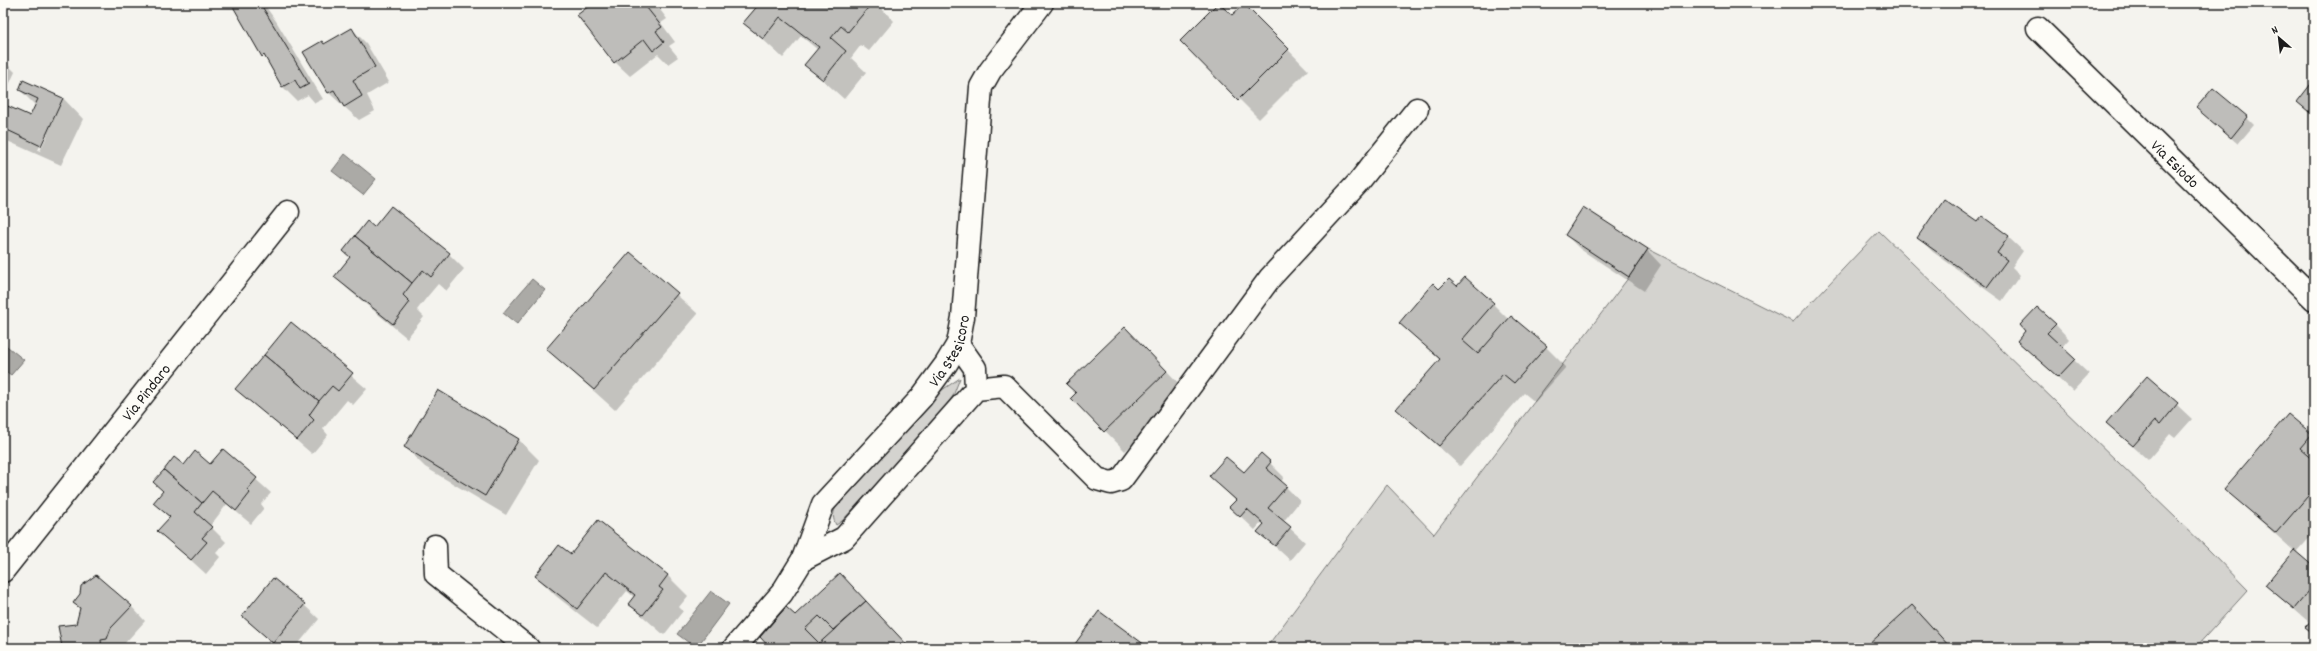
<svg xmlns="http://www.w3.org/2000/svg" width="2317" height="651" viewBox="0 0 2317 651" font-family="Dekko,sans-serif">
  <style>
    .green { fill: #d4d3cf; stroke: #787876 }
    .water { fill: #abaaa6; stroke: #72716f }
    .shadow { fill: #0003; fill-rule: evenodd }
    .building { fill: #bebdba; stroke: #1c1c1c }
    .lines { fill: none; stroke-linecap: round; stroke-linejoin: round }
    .minor-casing { stroke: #1c1c1c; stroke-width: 25 }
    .minor { stroke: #fdfcf7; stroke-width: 22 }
    .labels { text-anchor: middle; stroke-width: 3; stroke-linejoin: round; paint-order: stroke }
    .street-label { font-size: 16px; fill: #1c1c1c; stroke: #fdfcf7 }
  </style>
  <rect width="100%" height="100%" fill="#f4f3ee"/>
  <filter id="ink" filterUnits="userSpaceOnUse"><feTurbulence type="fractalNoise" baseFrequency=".025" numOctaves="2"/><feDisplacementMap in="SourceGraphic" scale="8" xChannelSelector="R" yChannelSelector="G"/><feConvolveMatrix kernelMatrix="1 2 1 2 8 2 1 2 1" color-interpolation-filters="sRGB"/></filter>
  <g filter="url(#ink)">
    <g class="green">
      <polygon points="1879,231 2208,549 2248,590 2195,648 1266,648 1387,485 1434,534 1629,277 1648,249 1793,322"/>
      <path d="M960,378L953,396L935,420L842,521L836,525C829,512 838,504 846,493L939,392Z"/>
    </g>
    <g class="water">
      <polygon points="345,154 376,179 363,195 332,171"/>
      <polygon points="532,279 545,290 517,324 503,313"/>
      <polygon points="3,343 24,360 11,375 3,369"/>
      <polygon points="711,591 729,604 696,648 677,634"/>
    </g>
    <g class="shadow">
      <polygon points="232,3 263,3 276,21 323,99 315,103 308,95 297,101 282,86"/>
      <polygon points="595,3 655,3 667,19 661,23 675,42 669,46 678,57 668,64 658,54 630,76 615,62"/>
      <polygon points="761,3 876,3 894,21 869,51 861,45 851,58 866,72 844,99 806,65 818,50 801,36 783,58 745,23"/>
      <polygon points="1220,3 1233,16 1244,5 1308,70 1259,119 1181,41"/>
      <polygon points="352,29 366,43 389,82 367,95 375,111 359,120 329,93 305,52 325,45"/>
      <polygon points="3,60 15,72 3,98"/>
      <polygon points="2314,82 2314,118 2298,102"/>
      <path d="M20,90L63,98L83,119L61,165L3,139V105L31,117L36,106ZM46,134H48L40,151L38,150Z"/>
      <polygon points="2205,115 2247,118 2254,125 2238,144"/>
      <polygon points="392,207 449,254 464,269 446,291 438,284 427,297 417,310 424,317 407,338 350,291 335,277 351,258 344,251 374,228"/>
      <polygon points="1978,224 2008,237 2023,251 2012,267 2020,275 2002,301 1933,252 1918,237"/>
      <polygon points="1566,235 1647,250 1661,265 1644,291 1580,249"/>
      <polygon points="630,253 698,314 615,410 547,349"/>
      <polygon points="1457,287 1493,304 1509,320 1546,347 1566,367 1535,402 1524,393 1460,466 1397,409 1440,360 1400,323 1439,291"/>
      <polygon points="291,324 367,389 353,405 347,400 323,429 328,435 312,454 237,389"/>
      <polygon points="2055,324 2069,339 2061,348 2089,374 2073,391 2033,355 2027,331"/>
      <polygon points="1145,348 1187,392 1125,451 1073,398"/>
      <polygon points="2147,377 2192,419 2175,438 2170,434 2148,460 2107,423"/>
      <polygon points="438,391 519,440 539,460 506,515 425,467 405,447"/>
      <polygon points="3,421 8,426 3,432"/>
      <polygon points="2311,435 2314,437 2314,533 2296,553 2314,568 2314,634 2310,623 2266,585 2294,551 2225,489"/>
      <polygon points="223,450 271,493 261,504 264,508 251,524 227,504 210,526 226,542 216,553 220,557 206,574 159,531 170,518 155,503 184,466 210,465"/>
      <polygon points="1270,463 1284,477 1281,482 1300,501 1283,522 1305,542 1290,560 1259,532 1264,525 1262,522 1255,530 1231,507 1236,501 1210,476 1245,473"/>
      <polygon points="599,521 668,576 688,596 679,607 683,611 664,635 629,604 634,597 627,591 597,628 556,596 536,576 571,556"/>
      <polygon points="854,589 909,648 771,648 795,617"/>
      <polygon points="74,603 131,606 145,621 125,643 123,648 64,648 63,647 76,625 81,610"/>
      <polygon points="304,605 319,619 295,648 278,648 243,616"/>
      <polygon points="1926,621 1951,648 1868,646"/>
    </g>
    <g class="building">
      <polygon points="231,3 260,3 309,84 300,89 295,80 282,87 264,55 262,57"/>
      <polygon points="593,3 653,3 647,8 662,27 656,31 664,42 653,51 644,39 614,63 577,15"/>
      <polygon points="760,3 872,3 848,32 841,26 831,38 846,51 823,80 804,65 819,47 780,17 763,39 743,23"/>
      <polygon points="1218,3 1232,15 1244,4 1289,49 1238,100 1180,41"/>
      <polygon points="352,28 375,67 353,80 362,96 344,107 334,90 328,93 303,52 322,41 324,44"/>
      <polygon points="23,80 63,98 41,146 3,128 3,104 30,116 38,99 19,90"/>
      <polygon points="2314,80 2314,116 2297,102"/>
      <polygon points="2213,88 2248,117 2231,138 2196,108"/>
      <polygon points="1944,199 1977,222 1982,216 2009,236 1997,253 2007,260 1987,287 1917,238"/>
      <polygon points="391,206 450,253 431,277 423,270 412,283 355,236 367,221 374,227"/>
      <polygon points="1583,207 1648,249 1629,277 1565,235"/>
      <polygon points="355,236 412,283 403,295 410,302 393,324 334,277 350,257 343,251"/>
      <polygon points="630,252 678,293 594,390 546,349"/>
      <polygon points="1465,277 1494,303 1462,340 1478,354 1511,316 1547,346 1514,383 1503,374 1439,446 1396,409 1440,359 1399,323 1433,283 1439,289 1449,279 1457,286"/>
      <polygon points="2037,307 2056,324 2047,333 2075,359 2058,377 2017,341 2025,331 2020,325"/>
      <polygon points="291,322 353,373 338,391 332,386 319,401 264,355"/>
      <polygon points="1125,327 1167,371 1104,432 1071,398 1076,393 1066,384"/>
      <polygon points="264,355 319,401 309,415 314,420 297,440 235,389"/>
      <polygon points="2147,376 2178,403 2160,425 2155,421 2133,446 2106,423"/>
      <polygon points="438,390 519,439 485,496 404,447"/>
      <polygon points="2288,414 2312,434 2300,448 2314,460 2314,489 2276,533 2224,489"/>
      <polygon points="223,449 257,478 247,490 250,493 236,511 212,491 202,503 164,470 174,457 184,465 195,451 210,464"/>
      <polygon points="1261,453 1271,462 1266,468 1287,486 1268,508 1291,527 1275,546 1257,532 1264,524 1247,509 1240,517 1229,507 1236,500 1209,476 1226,457 1244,472"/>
      <polygon points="164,470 202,503 195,512 212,527 202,538 207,542 191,560 157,531 170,517 153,503 163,491 153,482"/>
      <polygon points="598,520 668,575 659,587 663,590 643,615 628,604 635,595 606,572 577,609 535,576 559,545 571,554"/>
      <polygon points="2294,550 2314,567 2314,585 2294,609 2265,585"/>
      <polygon points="840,573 866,601 833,630 819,616 805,629 819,643 814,648 770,648 760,637 786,607 795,615"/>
      <polygon points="96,575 132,606 111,628 107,639 101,640 102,648 62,647 58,626 76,624 80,608 73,603 80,594 81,586"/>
      <polygon points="273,578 305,604 273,643 242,616"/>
      <polygon points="866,601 910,648 853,648 850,645 846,648 814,648"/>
      <polygon points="1912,605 1950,647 1868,648 1867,646"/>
      <polygon points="1099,611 1149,648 1072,648"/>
      <polygon points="2314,617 2314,634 2305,627"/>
    </g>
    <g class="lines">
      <g class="minor-casing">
        <g id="minor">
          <path id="s1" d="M2038,28L2314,299"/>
          <polyline points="958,344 975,368 976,389"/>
          <polyline points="435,546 436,574 528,648"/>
          <polyline points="803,559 844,538 976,389 1004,386 1097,479 1111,483 1121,480 1270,278 1357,184 1417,109"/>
          <path id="s2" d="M3,571L288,212"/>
          <path id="s3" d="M734,648L782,593L803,559L823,504L921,398L946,364L958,344L963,317L981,87L990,71L1042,3"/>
        </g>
      </g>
      <use href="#minor" class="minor"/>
    </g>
  </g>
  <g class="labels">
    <g class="street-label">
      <text dy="6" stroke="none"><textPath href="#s1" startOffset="193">Via Esiodo</textPath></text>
      <text dy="6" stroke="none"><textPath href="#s3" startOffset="372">Via Stesicoro</textPath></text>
      <text dy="6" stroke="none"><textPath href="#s2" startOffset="229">Via Pindaro</textPath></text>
    </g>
  </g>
  <rect width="2317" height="651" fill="none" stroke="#fdfcf7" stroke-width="16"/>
  <rect x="8" y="8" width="2301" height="635" fill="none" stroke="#1c1c1c" stroke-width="1.5" filter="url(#ink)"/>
  <g transform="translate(2279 38) rotate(332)" stroke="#fdfcf7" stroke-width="3" paint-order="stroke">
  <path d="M0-3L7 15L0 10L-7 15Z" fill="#1c1c1c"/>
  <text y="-6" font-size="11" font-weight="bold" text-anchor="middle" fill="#1c1c1c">N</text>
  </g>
</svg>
